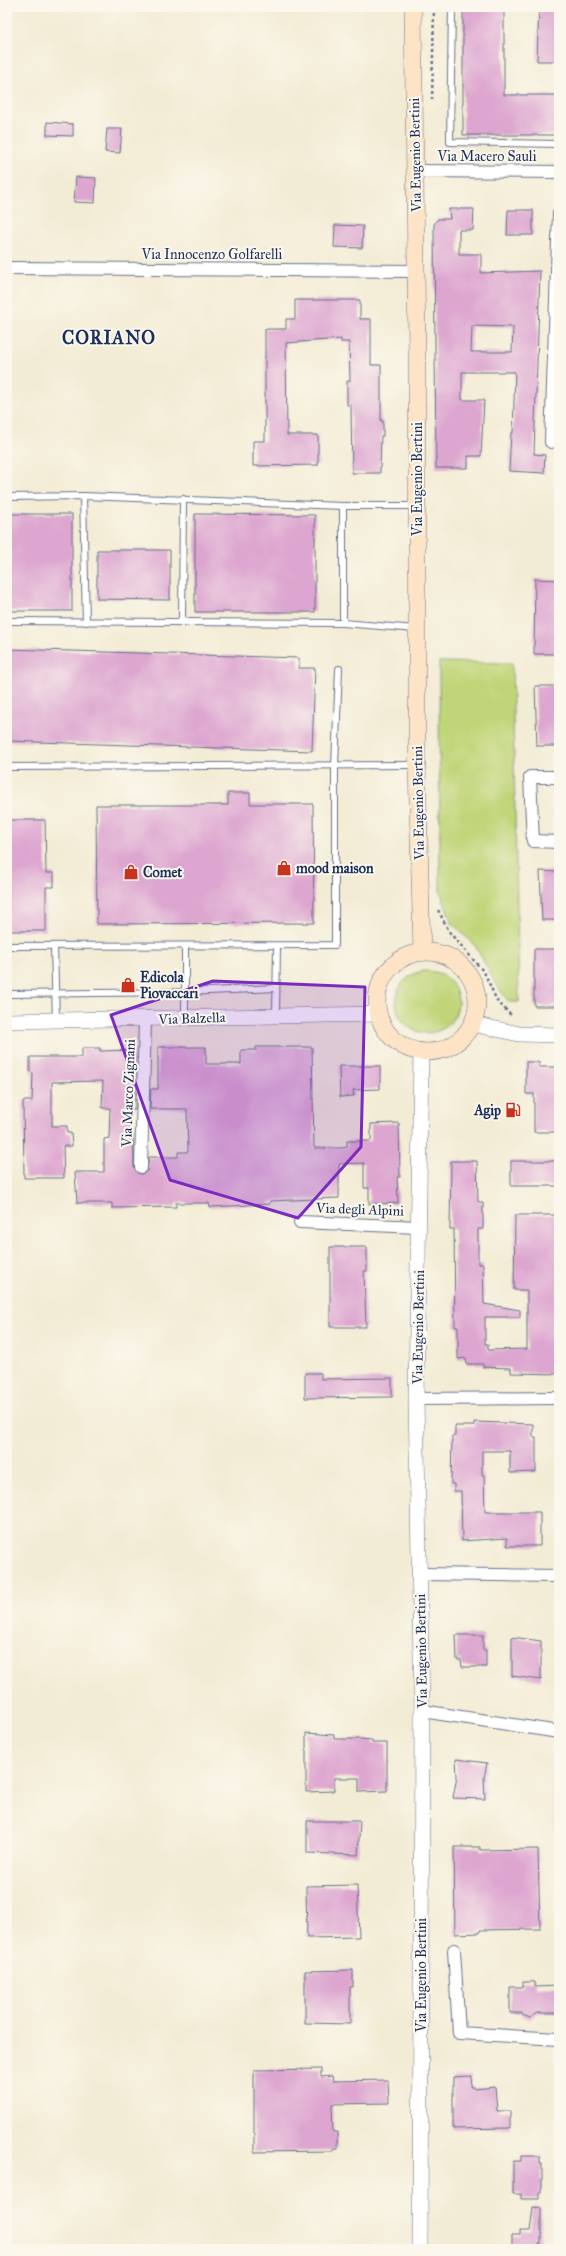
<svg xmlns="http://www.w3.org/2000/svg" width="566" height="2256" viewBox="0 0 566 2256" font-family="'IM FELL Great Primer',serif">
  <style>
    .built { fill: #f5cfd9 }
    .green { fill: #c0d578; stroke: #6e826b }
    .building { fill: #dda6d0; fill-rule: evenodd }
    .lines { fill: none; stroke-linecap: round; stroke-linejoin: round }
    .service-casing { stroke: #677188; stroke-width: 8 }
    .minor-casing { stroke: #677188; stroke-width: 14 }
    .tertiary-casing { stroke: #677188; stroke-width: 16 }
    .secondary-casing { stroke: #677188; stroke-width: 18 }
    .path { stroke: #677188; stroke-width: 2.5; stroke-dasharray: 3 3; stroke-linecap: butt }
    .service { stroke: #fff; stroke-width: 6 }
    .minor { stroke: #fff; stroke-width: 12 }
    .tertiary { stroke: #fff; stroke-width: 15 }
    .secondary { stroke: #fee4c6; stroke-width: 17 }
    .marked { fill: #7b2cbf; fill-opacity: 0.2; stroke: #7b2cbf; stroke-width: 3; stroke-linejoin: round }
    .labels { text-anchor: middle; stroke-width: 4; stroke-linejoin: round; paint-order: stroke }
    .street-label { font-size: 14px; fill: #1b2f5e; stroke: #fbf7ec }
    .poi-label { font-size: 14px; font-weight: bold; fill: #1b2f5e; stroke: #fbf7ec; text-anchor: start }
    .district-label { font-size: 18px; font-weight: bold; letter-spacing: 1px; fill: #1b2f5e; stroke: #fbf7ec }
  </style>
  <rect width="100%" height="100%" fill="#fbf7ec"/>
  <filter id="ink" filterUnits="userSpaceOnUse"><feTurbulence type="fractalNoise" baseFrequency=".025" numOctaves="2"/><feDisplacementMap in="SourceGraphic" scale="8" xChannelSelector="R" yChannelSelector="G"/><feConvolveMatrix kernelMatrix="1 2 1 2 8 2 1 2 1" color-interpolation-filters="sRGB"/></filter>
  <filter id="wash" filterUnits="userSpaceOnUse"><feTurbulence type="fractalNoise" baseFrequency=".012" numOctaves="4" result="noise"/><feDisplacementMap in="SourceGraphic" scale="16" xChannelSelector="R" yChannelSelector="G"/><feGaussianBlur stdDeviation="0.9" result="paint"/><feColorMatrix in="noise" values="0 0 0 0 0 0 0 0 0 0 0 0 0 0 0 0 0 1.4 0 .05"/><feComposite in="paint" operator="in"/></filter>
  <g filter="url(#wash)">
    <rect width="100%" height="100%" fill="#f3ecd5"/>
    <polygon class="built" points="551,1773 559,1774 559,1853 557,1853"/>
    <g class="green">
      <polygon points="439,662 512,663 519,1002 509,1002 497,986 476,947 452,923 440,891"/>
      <circle cx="427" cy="1002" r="31"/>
    </g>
    <g id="blocks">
      <g class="building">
        <polygon points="463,7 504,7 504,95 559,95 559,135 463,135"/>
        <polygon points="539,7 559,7 559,61 537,61"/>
        <polygon points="47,122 73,124 73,136 47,135"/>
        <polygon points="107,129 122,129 120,153 105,152"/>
        <polygon points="76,177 96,178 95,203 74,202"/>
        <path d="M449,209H474L473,230H459V254H481V273L540,271L534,454L545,455L544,473L509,471L511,433H513L515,372H462V400H484L481,456H468V468H436L434,224L438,219H450ZM472,326L513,327L512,352H471Z"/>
        <polygon points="508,210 533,210 533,235 507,235"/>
        <polygon points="335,225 363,226 362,248 334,247"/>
        <polygon points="295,300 360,300 360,319 371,319 371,365 381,365 381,421 383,421 383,436 381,436 380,473 352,473 351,405 347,405 347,381 350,381 349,342 341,342 341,339 286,343 287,435 318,435 318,465 253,466 253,441 265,441 265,329 286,329 286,319 295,319"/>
        <rect x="7" y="514" width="65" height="97"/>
        <polygon points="195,514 315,515 315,612 195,612"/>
        <polygon points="97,550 170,550 170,600 97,599"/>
        <polygon points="535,579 559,580 559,654 534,654"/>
        <polygon points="7,649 299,658 299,668 315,668 312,751 7,741"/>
        <polygon points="535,686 558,686 559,746 537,746"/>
        <polygon points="228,793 250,793 250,804 313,804 314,923 97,924 96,805 228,805"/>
        <polygon points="7,820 45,820 46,873 54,873 54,887 46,887 46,931 7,931"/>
        <polygon points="540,871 559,872 559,920 542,920"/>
        <polygon points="534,949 559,949 559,1004 555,1004 555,1006 534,1006"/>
        <polygon points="158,1047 206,1047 206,1064 241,1064 241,1050 256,1050 256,1047 312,1047 314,1148 342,1148 347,1147 347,1141 371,1141 371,1124 399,1123 400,1177 397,1177 398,1203 369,1204 369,1188 364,1188 364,1163 339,1164 339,1198 270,1201 270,1204 210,1207 209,1203 176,1203 176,1207 112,1208 112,1203 77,1203 75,1172 104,1172 104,1139 109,1138 110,1108 102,1108 103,1081 52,1082 52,1126 67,1126 67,1133 71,1133 72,1146 63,1146 64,1178 24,1178 23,1101 32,1101 33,1073 30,1072 30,1057 82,1057 82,1048 100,1048 100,1051 134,1050 135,1109 130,1109 130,1134 133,1134 134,1167 137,1173 141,1174 147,1171 149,1157 178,1157 178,1152 188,1152 187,1109 150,1109 151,1089 158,1089"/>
        <polygon points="526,1062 539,1062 539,1067 558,1067 559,1132 534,1132 534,1094 526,1094"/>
        <polygon points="339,1066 380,1066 380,1089 353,1090 354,1096 340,1097"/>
        <polygon points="451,1161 477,1161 478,1202 483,1202 483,1229 478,1229 478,1264 483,1264 484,1304 520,1310 520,1317 485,1317 485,1344 488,1344 488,1350 527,1349 527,1290 514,1290 515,1215 559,1215 559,1374 511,1373 511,1368 483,1367 483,1364 467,1364 466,1358 458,1359 458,1327 455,1327 454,1229 450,1229"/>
        <rect x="511" y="1161" width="48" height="25"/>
        <polygon points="330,1247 367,1247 367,1271 364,1271 366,1327 330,1327"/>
        <polygon points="305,1373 321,1373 321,1379 392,1378 392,1397 305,1398"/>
        <polygon points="474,1422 533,1424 533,1437 536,1437 536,1472 510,1473 510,1451 482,1451 482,1475 484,1475 485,1512 540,1512 540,1546 507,1546 507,1538 462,1541 461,1491 454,1491 454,1484 451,1484 452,1436 455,1436 455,1426 474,1426"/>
        <polygon points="456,1635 483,1635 483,1650 486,1650 486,1667 462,1667 461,1660 457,1660"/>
        <polygon points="512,1637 541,1641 541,1680 512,1676"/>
        <polygon points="306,1733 334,1735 334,1739 359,1739 372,1740 372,1743 387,1743 387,1791 359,1792 359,1778 334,1778 334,1791 306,1792"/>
        <polygon points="456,1759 487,1763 484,1778 485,1799 453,1798 457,1776"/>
        <polygon points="307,1821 360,1821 358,1855 307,1853"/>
        <polygon points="454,1847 480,1847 480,1850 538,1849 540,1929 480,1930 480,1933 455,1934"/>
        <polygon points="357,1885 359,1937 307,1938 306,1886"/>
        <polygon points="353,1970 353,1987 350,1987 350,2024 305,2023 305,1971"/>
        <polygon points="523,1982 535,1982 535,1987 559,1986 559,2013 538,2013 530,2018 522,2015 522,2013 510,2013 510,1987 523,1987"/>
        <polygon points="321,2069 321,2077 332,2076 333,2081 388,2080 389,2103 332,2104 333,2132 337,2132 337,2148 333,2148 333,2151 254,2152 254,2070"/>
        <polygon points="472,2076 471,2087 474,2087 474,2089 495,2087 497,2111 510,2111 510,2128 453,2129 453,2077"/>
        <polygon points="521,2156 540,2156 540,2164 542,2164 542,2192 539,2192 539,2199 521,2199 521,2194 513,2194 513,2161 521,2161"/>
        <polygon points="533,2207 541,2208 541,2244 539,2244 539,2249 512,2249 512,2235 520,2235 520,2231 530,2231"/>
      </g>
    </g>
  </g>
  <g filter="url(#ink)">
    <use href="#blocks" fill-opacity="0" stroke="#677188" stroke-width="1"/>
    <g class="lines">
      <g class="service-casing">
        <g id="service">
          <polyline points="452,7 450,142 559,144"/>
          <polyline points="83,496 86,622"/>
          <polyline points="7,497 83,496 343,506"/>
          <polyline points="415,506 343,506 343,623 416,629"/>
          <polyline points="7,621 343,623"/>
          <polyline points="182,623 183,499"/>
          <polyline points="7,767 415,765"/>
          <polyline points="7,946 335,945 335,766 339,669"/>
          <polyline points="54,946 56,1020"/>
          <polyline points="7,994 184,992 276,988"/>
          <polyline points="276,1014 277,946"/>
          <polyline points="185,1018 185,946"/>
        </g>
      </g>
      <g class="minor-casing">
        <g id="minor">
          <polyline points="415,171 559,172"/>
          <polyline points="7,268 416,271"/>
          <polyline points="551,442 559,213"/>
          <polyline points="559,777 530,777 533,841 559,842"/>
          <polyline points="141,1167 145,1020"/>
          <polyline points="300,1222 419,1227"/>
          <polyline points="416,1399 559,1398"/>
          <polyline points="420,1574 559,1576"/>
          <polyline points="422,1711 559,1732"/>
          <polyline points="454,1950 459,2033 559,2039"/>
        </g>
      </g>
      <g class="tertiary-casing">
        <g id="tertiary">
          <polyline points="7,1021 378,1014"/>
          <polyline points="473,1024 519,1034 559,1035"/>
          <polyline points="420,2249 422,1711 416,1399 421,1052"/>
        </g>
      </g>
      <g class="secondary-casing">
        <g id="secondary">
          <polyline points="413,7 417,354 417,765 422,952"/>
          <circle cx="427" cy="1002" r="50"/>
        </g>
      </g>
      <g class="path">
        <polyline points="432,100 434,7"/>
        <polyline points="438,910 450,933 484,972 497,1001 512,1016"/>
      </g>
      <use href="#service" class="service"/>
      <use href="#minor" class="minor"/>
      <use href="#tertiary" class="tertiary"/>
      <use href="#secondary" class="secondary"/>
    </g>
  </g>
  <path class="marked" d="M213,981L365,987L361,1147L298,1218L170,1180L111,1015Z"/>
  <defs>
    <g id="shop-bare" transform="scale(1.2)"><path d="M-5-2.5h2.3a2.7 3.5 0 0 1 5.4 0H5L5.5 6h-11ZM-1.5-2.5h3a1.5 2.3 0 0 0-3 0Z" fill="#c8321e" stroke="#fbf7ec" stroke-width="2.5" paint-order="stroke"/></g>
    <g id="fuel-bare" transform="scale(1.2)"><path d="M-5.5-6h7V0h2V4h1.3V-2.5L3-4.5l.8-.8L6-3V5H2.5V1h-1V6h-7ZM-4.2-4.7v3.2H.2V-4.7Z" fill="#c8321e" stroke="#fbf7ec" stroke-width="2.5" paint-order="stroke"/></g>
  </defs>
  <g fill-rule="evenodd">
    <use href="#shop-bare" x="284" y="868"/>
    <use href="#shop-bare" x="131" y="872"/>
    <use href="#shop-bare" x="128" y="985"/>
    <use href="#fuel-bare" x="513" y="1110"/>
  </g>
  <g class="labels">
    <g class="street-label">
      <text transform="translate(415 155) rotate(-91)" y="5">Via Eugenio Bertini</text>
      <text x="487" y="161">Via Macero Sauli</text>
      <text x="212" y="259">Via Innocenzo Golfarelli</text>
      <text transform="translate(417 479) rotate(-90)" y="5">Via Eugenio Bertini</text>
      <text transform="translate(418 803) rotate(-91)" y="5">Via Eugenio Bertini</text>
      <text transform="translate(192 1018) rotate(-2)" y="5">Via Balzella</text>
      <text transform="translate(128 1093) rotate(-88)" y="5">Via Marco Zignani</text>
      <text transform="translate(360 1209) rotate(2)" y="5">Via degli Alpini</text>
      <text transform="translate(418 1327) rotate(-89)" y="5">Via Eugenio Bertini</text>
      <text transform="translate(421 1651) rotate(-91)" y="5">Via Eugenio Bertini</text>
      <text transform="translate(421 1975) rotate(-90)" y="5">Via Eugenio Bertini</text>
    </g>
    <g class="poi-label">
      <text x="296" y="873">mood maison</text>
      <text x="143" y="877">Comet</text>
      <text x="140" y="982">Edicola<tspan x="140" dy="16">Piovaccari</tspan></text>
      <text x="501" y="1115" text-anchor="end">Agip</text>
    </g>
    <g class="district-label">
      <text x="109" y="344">CORIANO</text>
    </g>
  </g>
  <rect width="566" height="2256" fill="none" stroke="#fbf7ec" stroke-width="24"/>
</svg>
